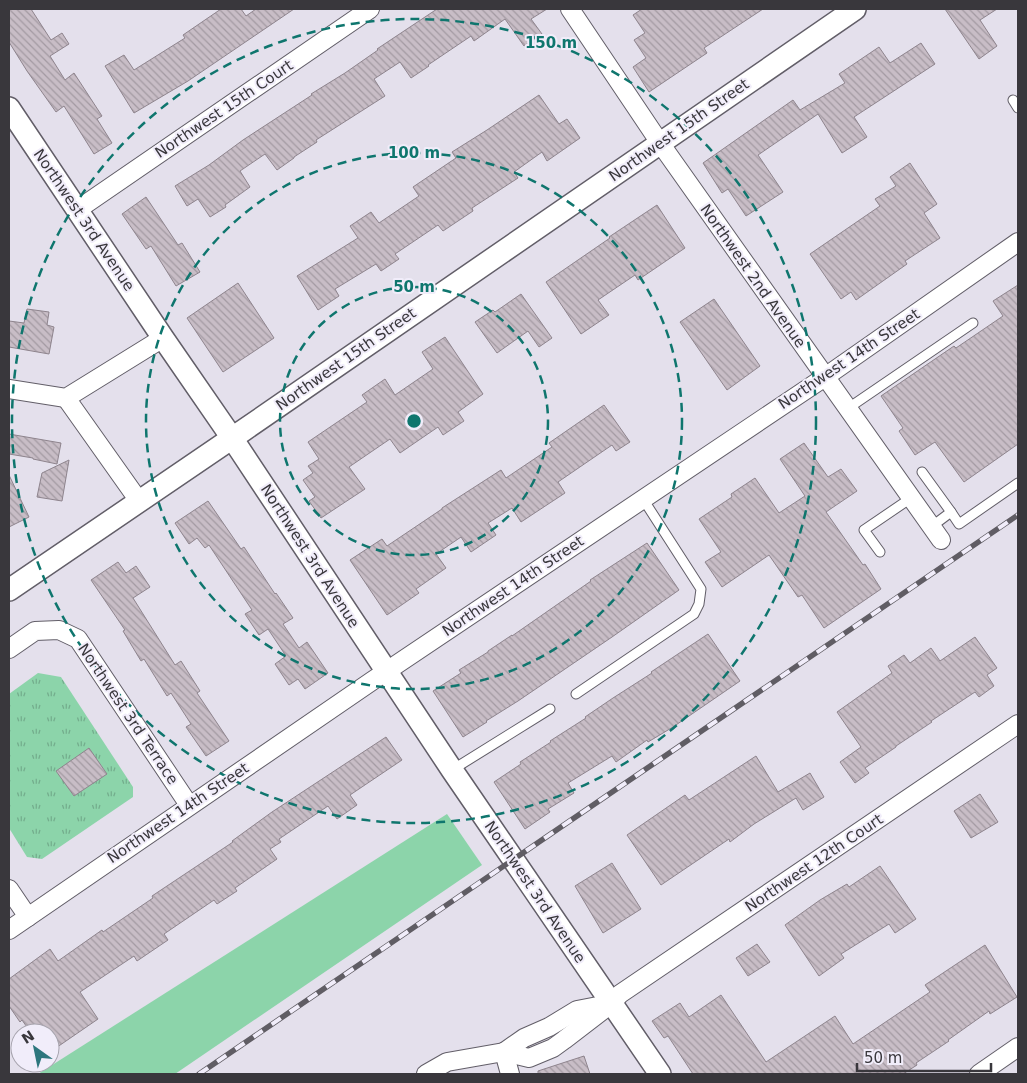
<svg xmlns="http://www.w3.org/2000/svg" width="1027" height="1083" viewBox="0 0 1027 1083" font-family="'DejaVu Sans',sans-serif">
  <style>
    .grass { fill: #8cd4aa }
    .park { fill: url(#park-tufts) }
    .building { fill: url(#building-back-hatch); stroke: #8e848d }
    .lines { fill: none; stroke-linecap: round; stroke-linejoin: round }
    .service-casing { stroke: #625e68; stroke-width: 11 }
    .minor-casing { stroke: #625e68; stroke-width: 20 }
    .tertiary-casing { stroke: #625e68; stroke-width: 24 }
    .service { stroke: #fff; stroke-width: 9 }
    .minor { stroke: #fff; stroke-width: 18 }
    .tertiary { stroke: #fff; stroke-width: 21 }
    .rail-casing { stroke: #605d64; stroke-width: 5.5 }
    .rail { stroke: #f1edfa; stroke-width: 4; stroke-dasharray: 11; stroke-linecap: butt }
    .ring { fill: none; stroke: #0f766e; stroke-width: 2.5; stroke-dasharray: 9 6 }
    .labels { text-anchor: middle; stroke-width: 4; stroke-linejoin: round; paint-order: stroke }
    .street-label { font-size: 15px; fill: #39373c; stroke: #f1edfa }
    .centre { fill: #0f766e; stroke: #f1edfa; stroke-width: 2.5 }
    .ring-label { font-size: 15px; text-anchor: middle; font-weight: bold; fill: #0f766e; stroke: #f1edfa; stroke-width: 4; stroke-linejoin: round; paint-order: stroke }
  </style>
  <defs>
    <pattern id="park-tufts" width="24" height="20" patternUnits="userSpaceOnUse" patternTransform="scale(1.25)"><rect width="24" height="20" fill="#8cd4aa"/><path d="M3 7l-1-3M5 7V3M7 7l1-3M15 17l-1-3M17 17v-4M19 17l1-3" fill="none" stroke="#73ad8c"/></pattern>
    <pattern id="building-back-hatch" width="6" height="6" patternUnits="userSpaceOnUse" patternTransform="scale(1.25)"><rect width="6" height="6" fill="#c8bdc6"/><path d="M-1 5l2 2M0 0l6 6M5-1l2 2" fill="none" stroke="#a39aa2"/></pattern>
  </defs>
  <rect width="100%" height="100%" fill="#e4e0ec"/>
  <polygon class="grass" points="447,814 482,865 175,1074 38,1074"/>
  <polygon class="park" points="38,673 61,677 133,787 133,797 42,859 27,857 9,828 9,694"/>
  <g class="building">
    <polygon points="9,9 31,9 51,40 62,33 69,44 50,56 65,80 74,73 102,116 97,119 112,143 94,154 64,106 56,112 27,71 9,42"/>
    <polygon points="221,9 241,9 246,16 256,9 294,9 188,81 134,113 105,66 124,55 134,70 185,38 183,35"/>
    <polygon points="437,9 547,9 531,19 542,34 524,46 505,19 474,41 471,36 428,65 429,66 411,78 400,62 374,79 385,96 316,140 317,142 294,157 294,158 277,170 265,154 240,171 250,187 225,205 226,207 210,217 198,199 187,206 175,186 209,165 243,140 312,95 311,94 345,73 378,50 377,49"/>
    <polygon points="642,9 763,9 704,48 707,53 649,92 633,67 646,58 634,40 645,33 633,15"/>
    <polygon points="945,9 997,9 980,20 997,46 979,59"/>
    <polygon points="921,43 935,64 854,117 867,137 842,153 818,114 758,155 783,192 746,216 728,189 722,193 703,163 793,100 800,110 845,83 839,74 879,47 890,63"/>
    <polygon points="539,95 559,124 567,119 580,138 547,161 542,152 514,172 518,178 472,208 473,211 443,231 438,225 395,254 399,259 381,271 376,264 335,289 339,296 318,310 297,276 358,238 350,226 371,212 379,223 419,196 413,187 456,158 452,152 487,130"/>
    <polygon points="910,163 937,204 924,213 940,238 905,261 907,264 856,300 851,292 841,299 810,254 880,206 875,199 896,186 890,177"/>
    <polygon points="146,197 178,245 182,243 200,272 176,286 151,246 146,249 122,214"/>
    <polygon points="657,205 685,248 638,280 635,275 598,300 609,315 581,334 546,282 610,238 609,237"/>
    <polygon points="238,283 274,338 223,372 187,318"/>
    <polygon points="1018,285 1018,444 964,482 935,442 915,455 899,431 903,428 881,396 954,346 956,348 1003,316 993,301"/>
    <polygon points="521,294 552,338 539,347 528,331 497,353 475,322 493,310 495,312"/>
    <polygon points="714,299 760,366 727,390 680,322"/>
    <polygon points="27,309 49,312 47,325 54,327 49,354 9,347 9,321 24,323"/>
    <polygon points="445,337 483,394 458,412 464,421 443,435 438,427 400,453 390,439 349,467 365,489 321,518 309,501 315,497 303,480 313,473 308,466 319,459 308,442 367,402 362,395 385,379 395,395 433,369 422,352"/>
    <polygon points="604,405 630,442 616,451 612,445 558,482 565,493 521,522 512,508 488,523 496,535 471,552 461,537 436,554 446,568 416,589 419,593 387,615 350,560 382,539 387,546 442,509 442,508 501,470 506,478 552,447 549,443"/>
    <polygon points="9,434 61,443 57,464 33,459 33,458 9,454"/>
    <polygon points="804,443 828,477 841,469 857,491 826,512 863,565 865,564 881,589 824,628 802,595 798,597 769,555 722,587 705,562 721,552 699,519 732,497 731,494 755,478 779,513 805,496 780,459"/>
    <polygon points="69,460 62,501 37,497 42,473"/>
    <polygon points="9,475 29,517 9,527"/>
    <polygon points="208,501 241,549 244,547 275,594 276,593 293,618 283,624 299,648 307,642 328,673 305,689 298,679 289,685 275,664 286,656 268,629 259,635 245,614 252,610 209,545 205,548 197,538 189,544 175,523"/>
    <polygon points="647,543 679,590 612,637 518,701 486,721 487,722 463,737 433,691 461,673 459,670 488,652 488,651 512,635 512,636 591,581 590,580"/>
    <polygon points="118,562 126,573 136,566 150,587 133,598 175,665 181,661 200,691 197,693 229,741 206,756 186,727 191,724 171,693 167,696 144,659 141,661 123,631 125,630 91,580"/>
    <polygon points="708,634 740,681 673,727 648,742 647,740 616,762 612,756 568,783 574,793 548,809 550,812 525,829 494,782 521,764 520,762 551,742 550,741 586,718 585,717 613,698 652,673 651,672"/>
    <polygon points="975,637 997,668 987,675 994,686 979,697 975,692 931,721 932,722 896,746 896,747 865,768 869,773 855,783 840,762 861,747 837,712 892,673 888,666 904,655 910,663 931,648 940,661"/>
    <polygon points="386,737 402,760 350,795 357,805 337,819 328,806 279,839 281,842 270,849 277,859 235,888 237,891 217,904 214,900 164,934 168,940 137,961 134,956 80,992 98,1019 50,1052 50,1033 31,1033 22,1020 20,1022 9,1006 9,979 50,949 58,961 102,930 103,932 153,898 152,896 233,842 232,841 272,812"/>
    <polygon points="89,748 107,774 74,796 56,771"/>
    <polygon points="756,756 778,792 810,773 824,797 803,810 796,798 754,824 730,842 729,839 661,885 627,835 685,795 689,800"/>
    <polygon points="980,794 998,822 971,838 954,811"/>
    <polygon points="612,863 641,909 603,933 575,886"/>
    <polygon points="880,866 916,919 895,933 889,924 841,954 844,958 819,976 785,925 820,900 847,884 849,887"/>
    <polygon points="757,944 770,962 748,976 736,958"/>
    <polygon points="985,945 1017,997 990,1014 989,1011 948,1040 949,1041 916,1063 917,1065 903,1074 693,1074 668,1036 664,1038 652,1021 680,1003 689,1017 721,995 766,1062 835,1016 853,1044 930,992 925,985"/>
    <polygon points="584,1056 590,1074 538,1074 538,1071"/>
  </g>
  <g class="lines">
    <g class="service-casing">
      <g id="service">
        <polyline points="1013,100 1018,108"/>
        <polyline points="847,409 973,323"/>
        <polyline points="922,472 951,512 931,527"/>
        <polyline points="951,512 959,524 1018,483"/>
        <polyline points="880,552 864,530 911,498"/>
        <polyline points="576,694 694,614 699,604 701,589 643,499"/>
        <polyline points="452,770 550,709"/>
      </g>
    </g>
    <g class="minor-casing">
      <g id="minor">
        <polyline points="570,9 660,143 941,540"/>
        <polyline points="77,210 370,9"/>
        <polyline points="9,389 66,398 163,338"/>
        <polyline points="66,398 139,501"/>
        <polyline points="9,649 35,631 59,630 78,639 189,805"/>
        <polyline points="9,889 28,917"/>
        <polyline points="9,930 372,681 825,377 1018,242"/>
        <polyline points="504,1052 524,1038 549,1027 577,1010 608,1004"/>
        <polyline points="504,1052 510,1074"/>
        <polyline points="426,1074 447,1062 504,1052 529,1058 553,1048 564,1040 611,1004 620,994 1018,724"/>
        <polyline points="979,1074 1018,1047"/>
      </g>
    </g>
    <g class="tertiary-casing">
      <g id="tertiary">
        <polyline points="9,108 163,338 232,438 452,770 660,1074"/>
        <polyline points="9,590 244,430 855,9"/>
      </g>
    </g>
    <use href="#service" class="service"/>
    <use href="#minor" class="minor"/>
    <use href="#tertiary" class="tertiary"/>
    <g class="rail-casing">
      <polyline id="rail" points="199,1074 1018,515"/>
    </g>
    <use href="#rail" class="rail"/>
  </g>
  <g class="ring">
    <circle cx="414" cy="421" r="134"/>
    <circle cx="414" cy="421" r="268"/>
    <circle cx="414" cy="421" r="402"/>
  </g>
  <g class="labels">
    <g class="street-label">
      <text transform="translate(224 109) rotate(-34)" y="5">Northwest 15th Court</text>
      <text transform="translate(679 130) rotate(-35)" y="5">Northwest 15th Street</text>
      <text transform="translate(84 220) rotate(56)" y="5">Northwest 3rd Avenue</text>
      <text transform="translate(753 276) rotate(55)" y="5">Northwest 2nd Avenue</text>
      <text transform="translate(346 359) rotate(-35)" y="5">Northwest 15th Street</text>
      <text transform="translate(849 359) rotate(-34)" y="5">Northwest 14th Street</text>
      <text transform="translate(310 556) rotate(57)" y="5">Northwest 3rd Avenue</text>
      <text transform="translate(513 586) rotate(-34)" y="5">Northwest 14th Street</text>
      <text transform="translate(128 714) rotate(56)" y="5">Northwest 3rd Terrace</text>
      <text transform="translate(178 813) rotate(-34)" y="5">Northwest 14th Street</text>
      <text transform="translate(814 863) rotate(-34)" y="5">Northwest 12th Court</text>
      <text transform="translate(535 892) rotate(56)" y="5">Northwest 3rd Avenue</text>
    </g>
  </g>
  <circle cx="414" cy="421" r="8" class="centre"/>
  <g class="ring-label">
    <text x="551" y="48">150 m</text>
    <text x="414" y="158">100 m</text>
    <text x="414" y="292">50 m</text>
  </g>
  <rect width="1027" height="1083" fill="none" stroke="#39373c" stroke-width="20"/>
  <g transform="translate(35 1048) rotate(327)"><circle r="24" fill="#f1edfa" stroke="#a7a4ae"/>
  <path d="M0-4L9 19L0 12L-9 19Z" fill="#2d767d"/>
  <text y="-8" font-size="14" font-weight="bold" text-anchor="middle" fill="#39373c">N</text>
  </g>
  <path d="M857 1063v8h134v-8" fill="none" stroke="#39373c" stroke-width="2.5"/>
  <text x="864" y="1063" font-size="15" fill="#39373c" stroke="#f1edfa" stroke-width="4" paint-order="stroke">50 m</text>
</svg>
